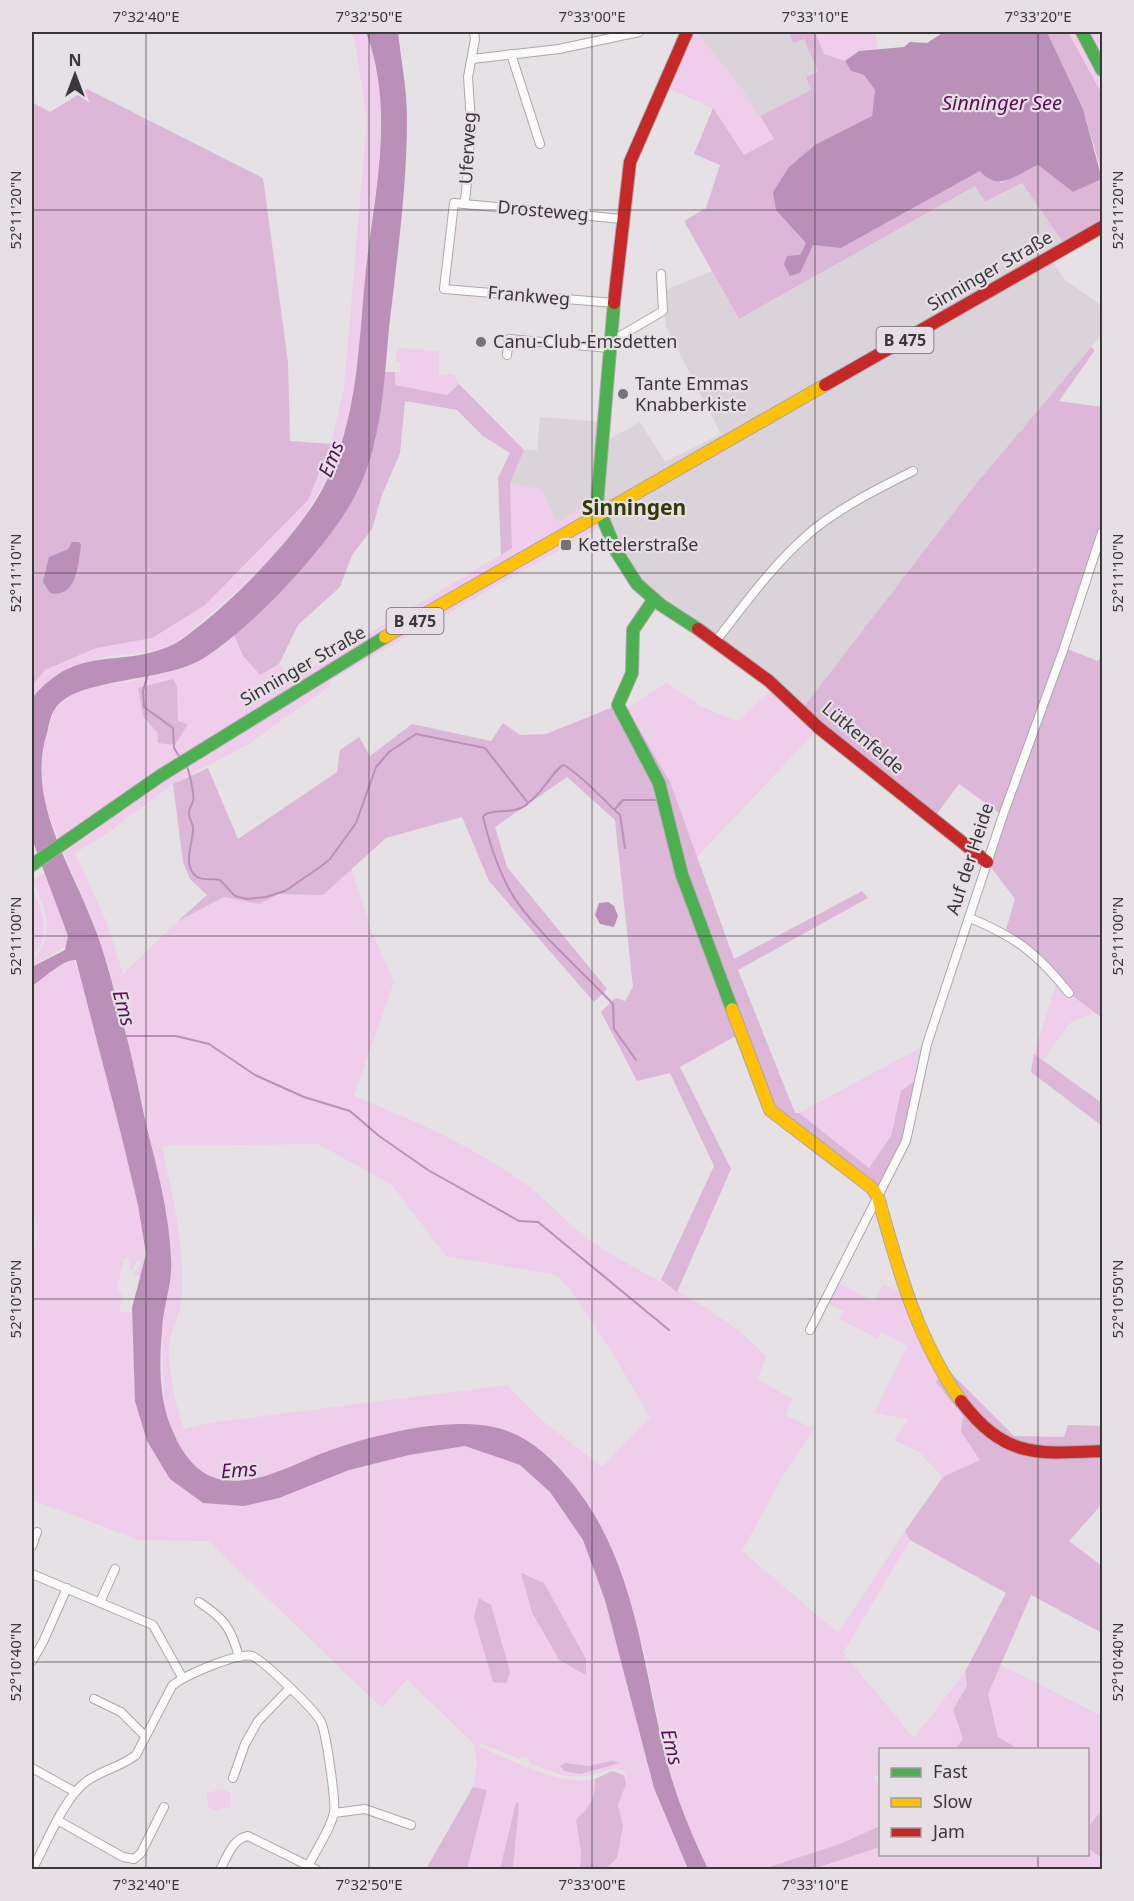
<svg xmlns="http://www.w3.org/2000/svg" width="1134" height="1901" viewBox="0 0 1134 1901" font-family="'Noto Sans',sans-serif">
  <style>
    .built { fill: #dbd3da }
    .green { fill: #eeceea; fill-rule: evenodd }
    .forest { fill: #dcb7d8 }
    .water { fill: #bb90b8 }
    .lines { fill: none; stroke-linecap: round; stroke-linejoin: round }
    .stream { stroke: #bb90b8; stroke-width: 2 }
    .street-casing { stroke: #aba7aa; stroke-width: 10 }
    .fast-casing { stroke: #aba7aa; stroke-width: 14 }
    .slow-casing { stroke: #aba7aa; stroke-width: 14 }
    .jam-casing { stroke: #aba7aa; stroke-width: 14 }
    .street { stroke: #fbfafb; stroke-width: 8 }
    .fast { stroke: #4caf50; stroke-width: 12 }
    .slow { stroke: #ffc107; stroke-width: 12 }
    .jam { stroke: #c62828; stroke-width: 12 }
    .ticks { fill: none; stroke: #3a373a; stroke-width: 1.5; stroke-opacity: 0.45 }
    .poi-dot { fill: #767276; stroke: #e7dfe6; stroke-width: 2 }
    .labels { text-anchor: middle; stroke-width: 4.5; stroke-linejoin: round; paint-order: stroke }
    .shield { fill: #e7dfe6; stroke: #6e696e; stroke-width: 1.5 }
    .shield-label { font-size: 16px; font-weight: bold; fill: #3a373a }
    .street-label { font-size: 18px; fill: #3a373a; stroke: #e7dfe6 }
    .poi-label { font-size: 18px; fill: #3a373a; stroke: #e7dfe6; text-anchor: start }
    .water-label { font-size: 20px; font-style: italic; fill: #580d56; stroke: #e7dfe6 }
    .quarter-label { font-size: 21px; font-weight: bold; fill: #313b00; stroke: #e7dfe6 }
    .neatline { fill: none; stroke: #3a373a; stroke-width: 2 }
    .ticks-label { font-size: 15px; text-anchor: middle; fill: #3a373a }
  </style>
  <rect width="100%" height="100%" fill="#e5e1e5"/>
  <g class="built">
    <polygon points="694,32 789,32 793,43 804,39 818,72 811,90 760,116 743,156 713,108 670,89"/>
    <polygon points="1022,183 1066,247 1050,258 1065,280 1102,306 1102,334 971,490 802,709 644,591 592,502 557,522 510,483 524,450 537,450 540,417 604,422 602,443 640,422 665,462 721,434 666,327 663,291 712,271 739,319 975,186 985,202"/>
  </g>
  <g class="green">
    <path d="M351,32H366C393,104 376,178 368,253C362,307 359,362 351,416C324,503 280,558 210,614C198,624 184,639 170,645C146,656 119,652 94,660C75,666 49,687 32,698V686L45,670L96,648L152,638L308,500L331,444L344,388L367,119L355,42Z"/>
    <polygon points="694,32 697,32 743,90 774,139 743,156 713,108 670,89"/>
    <polygon points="815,32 875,32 878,49 859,51 845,61 824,54"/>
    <polygon points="1068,32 1098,32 1102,40 1102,94"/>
    <polygon points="397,348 439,351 439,375 453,374 459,384 447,395 395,385 395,372 400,372 400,362 396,361"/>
    <path d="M510,483L542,489L557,522L592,502L605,524L329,681L331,685L247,745L173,784L106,834L75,853L106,921L123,974L178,921L224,897L259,904L279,894L322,895L351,868L372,932L394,982L354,1096C416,1121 479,1149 532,1189C555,1207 574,1231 598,1246C655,1282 720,1307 766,1356L758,1379L792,1399L785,1415L814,1429L782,1477L742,1551L838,1633L905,1531L910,1540L843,1653L914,1738L965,1672L967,1686L953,1710L963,1739L955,1749L880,1750V1772L874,1778L880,1789V1826L841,1844L763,1869H708L686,1823L667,1762L643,1646L547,1454L401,1431L331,1450L257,1479L230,1480L206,1475L189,1460L173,1432L164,1406L162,1330L168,1295L167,1214L127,1036L95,928L52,823L45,802L39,767L44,741L55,709L68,697L93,686L130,682L222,647L234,635L243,656L259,675L279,664L292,679L512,548ZM173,679L177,686L178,722L187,724L158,743L161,683ZM318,1144L392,1185L446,1256L556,1275L570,1289L614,1355L650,1418L602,1467L544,1422L507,1385L209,1423L184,1429C176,1408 168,1370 169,1347C170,1332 179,1317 181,1302C187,1254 172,1193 162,1146Z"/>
    <polygon points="667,683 702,707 738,721 775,687 819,728 697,857 668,778 627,708"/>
    <path d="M45,872L68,936L66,946L32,967C31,958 38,955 42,947C54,924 42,902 33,881Z"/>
    <path d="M32,887C41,910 54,936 32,956Z"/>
    <path d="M74,959L81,975C96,1034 111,1093 126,1152C135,1193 150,1236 142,1277L133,1274L140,1265L139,1258L131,1271L128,1257L123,1260L120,1257L123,1263L117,1287L123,1297L119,1312H131L132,1308L135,1349L203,1503L409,1455L465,1446L520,1465L550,1492L583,1540L605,1600L654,1788L688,1869H606L617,1858L623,1826L618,1805L626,1783L625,1772L614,1768L587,1776H564L529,1763L530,1760L522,1757L520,1759L480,1743V1747C512,1760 561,1788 595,1779C595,1799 590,1806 576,1820L581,1852L580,1869H513L519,1804L516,1802L500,1869H467L487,1790L473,1787L477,1762L473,1743L407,1679L382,1708L208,1541L139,1540L32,1500V1256L37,1234L32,1207V986L43,975Z"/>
    <polygon points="1058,978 1093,1013 1070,1023 1043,1060 1034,1054"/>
    <polygon points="927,1044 920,1077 901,1091 891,1136 869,1168 799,1113"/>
    <polygon points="835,1281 874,1302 883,1284 905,1294 942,1374 937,1382 963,1416 961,1432 980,1460 943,1477 919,1452 894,1440 908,1420 875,1412 907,1346 881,1332 877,1338 839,1319 844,1311 825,1302"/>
    <polygon points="1001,1665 1102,1716 1102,1810 1088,1827 1088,1750 1019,1749 998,1737 988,1694"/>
    <polygon points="222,1789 230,1793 231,1807 217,1811 208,1807 207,1793"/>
    <polygon points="880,1847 880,1854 1088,1854 1088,1848 1102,1858 1102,1870 814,1870"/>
  </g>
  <g class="forest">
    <polygon points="789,32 815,32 824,54 845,61 851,71 864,75 875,90 872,116 850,130 841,248 980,171 1002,183 1038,165 1073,192 1102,179 1102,227 1066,247 1022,183 985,202 975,186 739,319 684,221 706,208 720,165 694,154 713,108 744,155 774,139 760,116 811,90 806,77 818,72 804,39 793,43"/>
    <polygon points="1047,32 1068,32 1102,94 1102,173 1083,109"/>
    <polygon points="87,89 263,178 288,362 290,441 331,444 308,500 205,605 152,638 96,648 45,670 32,686 32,102 50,112"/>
    <polygon points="1091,347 1095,350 1059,401 1102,407 1102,532 1064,648 1098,661 1102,653 1102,1018 1069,993 1005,933 1015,899 987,862 1002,815 959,784 933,819 802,709 971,490"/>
    <polygon points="385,372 395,372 395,385 447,395 459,384 524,450 510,483 512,548 501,555 498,478 510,453 483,436 457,410 405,401 400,453 382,495 372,529 352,555 340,587 298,625 279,664 260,675 243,656 234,635 294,576 332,529 375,443"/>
    <polygon points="173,679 177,686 178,721 188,724 175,745 158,743 157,732 143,716 138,688"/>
    <polygon points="618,705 627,708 670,782 734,959 862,891 868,898 738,970 795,1113 799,1113 869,1168 891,1136 901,1091 920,1077 906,1141 878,1197 770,1110 741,1033 680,1067 731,1169 677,1292 661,1280 714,1166 670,1073 637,1081 601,1012 615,998 625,1001 633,987 615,820 567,777 495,827 507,867 607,989 594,1002 489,881 462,817 386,838 323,895 279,894 259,904 224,897 178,921 207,895 190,879 183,862 173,784 208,768 238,839 337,772 340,750 359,737 370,756 412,724 491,741 503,723 520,735 546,734"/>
    <polygon points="1034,1054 1102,1103 1102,1126 1031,1072"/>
    <polygon points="951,1373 1014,1436 1064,1437 1068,1425 1102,1426 1102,1504 1069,1541 1102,1566 1102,1633 1031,1595 988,1694 998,1737 1019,1749 955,1749 963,1739 953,1710 967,1686 965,1672 1006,1593 910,1540 905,1531 943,1477 980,1460 961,1432 963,1416 936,1382 942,1374"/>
    <polygon points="521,1573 544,1583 586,1659 586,1675 559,1660 532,1612"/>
    <polygon points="479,1598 491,1605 510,1672 506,1683 493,1682 474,1617"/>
    <polygon points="612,1761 620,1763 580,1774 564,1771 560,1766 565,1763 588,1766"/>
    <path d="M612,1771L624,1775L626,1784L618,1805L623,1826L617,1858L606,1869H580L581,1852L576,1820C590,1806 595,1800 595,1779Z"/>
    <polygon points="473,1787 487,1790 467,1869 426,1869"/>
    <polygon points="516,1802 519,1804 513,1869 500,1869"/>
    <polygon points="1102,1810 1102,1858 1088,1848 1088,1827"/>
    <polygon points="880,1826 880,1847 814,1869 763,1869 840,1844"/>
  </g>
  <g class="water">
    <path d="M366,32H398C401,60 407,89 407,118C407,188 397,258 389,328C384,383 382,445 355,496C328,547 252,628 204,658C165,683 75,677 55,709C50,716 49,725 47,733C26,798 69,862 92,921C106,955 114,992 124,1027C133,1059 139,1092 146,1124C157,1168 169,1212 171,1258C173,1283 163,1306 162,1331C159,1362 159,1401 172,1429C179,1447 191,1467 210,1476C249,1492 292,1464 328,1451C377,1434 460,1412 510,1432C533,1441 551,1458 567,1477C637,1557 642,1668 668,1766C678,1802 692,1836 708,1869H688L654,1788L605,1600L583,1540L550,1492L520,1465L465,1446L409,1455L349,1470L279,1498L244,1506L203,1503L170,1479L147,1441L135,1401L132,1308L146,1254L138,1205L120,1130L76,960C63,959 43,979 32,986V967L65,950L68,936L32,839V698C80,642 117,670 172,645C181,641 190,633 198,627C238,596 298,534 322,490C359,421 358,345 366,269C375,190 395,109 366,32Z"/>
    <path d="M944,32H1047L1083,109L1102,179L1073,192L1038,165C1016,175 999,193 980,171L841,248L813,245L800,273L790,276L784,264L787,256L800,255L806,243L776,210L773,192L789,167L815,145L872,116L875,90L864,75L851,71L845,61L859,51L904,47L910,42L927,43Z"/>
    <path d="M72,542H79L81,545C78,566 77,598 50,593L43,582L49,557L68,549Z"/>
    <polygon points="608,902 614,906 618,916 614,927 600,924 595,915 599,903"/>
  </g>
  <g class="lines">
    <g class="stream">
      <polyline points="147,677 143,691 144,707 173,728 174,748 179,756"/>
      <path d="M186,765C189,770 195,796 193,801C192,806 188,809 189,814C189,819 193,823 193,828C194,842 181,865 197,877C203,881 213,878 220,880L235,896L247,899L266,897L285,891L320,867L330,859L356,823L376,767L389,752L416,734L485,748L528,803C517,816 489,807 483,817C489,841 496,864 508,887C527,924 583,972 613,1004L614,1029L636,1060"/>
      <path d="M528,803C542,794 556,766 564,765C585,778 601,798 620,815L625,848"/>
      <polyline points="615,809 623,800 656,800"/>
      <polyline points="127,1036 176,1036 209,1044 255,1075 304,1097 350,1111 379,1136 428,1170 519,1221 538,1222 669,1330"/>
    </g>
    <g class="street-casing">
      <g id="street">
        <polyline points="474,32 475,39 468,77 471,122 466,193 464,204 454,203 444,289 614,303"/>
        <polyline points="511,54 540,144"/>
        <polyline points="472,59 559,49 639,32"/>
        <polyline points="464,204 622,219"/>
        <polyline points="610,342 663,311 661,274"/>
        <polyline points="507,355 509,339 609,348"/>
        <path d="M716,641C746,602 775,562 813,530C843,506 879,488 913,471"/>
        <path d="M970,918C1016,937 1038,954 1069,993"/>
        <polyline points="810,1330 906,1141 927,1044 1003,815 1064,648 1102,532"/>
        <polyline points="32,1546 37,1532"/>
        <polyline points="32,1574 153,1625 182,1677"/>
        <polyline points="100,1602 115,1569"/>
        <path d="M199,1602C225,1619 231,1628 239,1657"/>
        <polyline points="32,1661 43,1642 67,1588"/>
        <polyline points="94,1699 121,1712 145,1736"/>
        <polyline points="32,1768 75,1792"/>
        <polyline points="233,1778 245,1744 258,1721 290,1688"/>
        <polyline points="334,1813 365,1809 411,1825"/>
        <polyline points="59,1821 123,1857 134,1859 141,1853 164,1807"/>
        <path d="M32,1870C46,1845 64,1797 87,1781C102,1770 121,1767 136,1755L172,1686C183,1676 238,1652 252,1656C262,1659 316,1711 321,1722C326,1732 336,1801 334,1812C332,1827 313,1855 306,1870"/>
        <path d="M220,1870C227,1857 233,1838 248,1836L317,1870"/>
      </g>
    </g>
    <g class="fast-casing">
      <g id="fast">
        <polyline points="1082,32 1102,70"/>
        <polyline points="614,303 597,504 616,551 637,584 661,605 698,629"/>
        <polyline points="654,599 633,630 632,673 618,705 659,783 682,875 732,1009"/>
        <polyline points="32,865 160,776 385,637"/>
      </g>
    </g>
    <g class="slow-casing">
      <g id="slow">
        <polyline points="385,637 825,385"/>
        <path d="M732,1009L770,1110L872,1188L878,1197C898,1269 917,1339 961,1401"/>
      </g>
    </g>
    <g class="jam-casing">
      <g id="jam">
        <polyline points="614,303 630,162 687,32"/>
        <polyline points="825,385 1102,227"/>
        <polyline points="698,629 769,681 819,728 987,862"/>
        <path d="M961,1401C1005,1458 1035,1454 1102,1451"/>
      </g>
    </g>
    <use href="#street" class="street"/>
    <use href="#fast" class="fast"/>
    <use href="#slow" class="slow"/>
    <use href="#jam" class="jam"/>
  </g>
  <path class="ticks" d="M146,32V1870M369,32V1870M592,32V1870M815,32V1870M1038,32V1750M32,210H1102M32,573H1102M32,936H1102M32,1299H1102M32,1662H1102M1038,1854V1870"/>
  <g class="poi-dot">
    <circle cx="481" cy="342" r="6"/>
    <circle cx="623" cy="394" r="6"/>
    <rect x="560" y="539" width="12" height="12" rx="3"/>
  </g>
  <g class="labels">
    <g class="shield">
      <rect x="876.5" y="327" width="57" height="26" rx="4.5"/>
      <rect x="386.5" y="608" width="57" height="26" rx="4.5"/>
    </g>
    <g class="shield-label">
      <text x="905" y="346">B 475</text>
      <text x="415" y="627">B 475</text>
    </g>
    <g class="street-label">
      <text transform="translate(468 148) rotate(-87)" y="6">Uferweg</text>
      <text transform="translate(543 211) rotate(5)" y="6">Drosteweg</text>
      <text transform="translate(990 271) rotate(-30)" y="6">Sinninger Straße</text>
      <text transform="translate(529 296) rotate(5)" y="6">Frankweg</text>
      <text transform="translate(303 666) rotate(-30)" y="6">Sinninger Straße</text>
      <text transform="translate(863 738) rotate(40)" y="6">Lütkenfelde</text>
      <text transform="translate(970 859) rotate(-72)" y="6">Auf der Heide</text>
    </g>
    <g class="poi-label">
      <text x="493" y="348">Canu-Club-Emsdetten</text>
      <text x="635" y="390">Tante Emmas<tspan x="635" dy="21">Knabberkiste</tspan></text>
      <text x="578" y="551">Kettelerstraße</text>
    </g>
    <g class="water-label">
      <text x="1002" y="110">Sinninger See</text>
      <text transform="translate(331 459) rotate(-68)" y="7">Ems</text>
      <text transform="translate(124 1008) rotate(75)" y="7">Ems</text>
      <text transform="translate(239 1470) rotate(-4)" y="7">Ems</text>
      <text transform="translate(672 1747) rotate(76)" y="7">Ems</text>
    </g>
    <g class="quarter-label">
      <text x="634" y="515">Sinningen</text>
    </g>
  </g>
  <rect width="1134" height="1901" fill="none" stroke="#e7dfe6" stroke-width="66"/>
  <rect x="879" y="1748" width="210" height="108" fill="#e7dfe6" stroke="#a29ca1" stroke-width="1.5"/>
  <rect x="891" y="1768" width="30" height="9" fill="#4caf50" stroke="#a29ca1" stroke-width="1.5"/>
  <text x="933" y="1778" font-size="18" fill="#3a373a">Fast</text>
  <rect x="891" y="1798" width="30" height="9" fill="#ffc107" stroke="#a29ca1" stroke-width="1.5"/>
  <text x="933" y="1808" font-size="18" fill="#3a373a">Slow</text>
  <rect x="891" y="1828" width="30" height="9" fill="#c62828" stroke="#a29ca1" stroke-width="1.5"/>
  <text x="933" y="1838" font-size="18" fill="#3a373a">Jam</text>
  <g transform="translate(75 75)" stroke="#e7dfe6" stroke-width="4.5" paint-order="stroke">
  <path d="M0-4.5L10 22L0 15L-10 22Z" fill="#3a373a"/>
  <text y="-9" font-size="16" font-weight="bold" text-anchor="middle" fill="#3a373a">N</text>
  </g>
  <rect x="33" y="33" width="1068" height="1835" class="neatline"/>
  <g class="ticks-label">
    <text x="146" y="22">7°32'40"E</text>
    <text x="369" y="22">7°32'50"E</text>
    <text x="592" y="22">7°33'00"E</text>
    <text x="815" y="22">7°33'10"E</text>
    <text x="1038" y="22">7°33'20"E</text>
    <text transform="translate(16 210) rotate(-90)" y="5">52°11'20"N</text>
    <text transform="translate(1118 210) rotate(-90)" y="5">52°11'20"N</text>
    <text transform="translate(16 573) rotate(-90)" y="5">52°11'10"N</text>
    <text transform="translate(1118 573) rotate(-90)" y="5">52°11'10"N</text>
    <text transform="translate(16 936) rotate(-90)" y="5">52°11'00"N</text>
    <text transform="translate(1118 936) rotate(-90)" y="5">52°11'00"N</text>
    <text transform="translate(16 1299) rotate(-90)" y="5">52°10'50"N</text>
    <text transform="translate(1118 1299) rotate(-90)" y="5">52°10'50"N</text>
    <text transform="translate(16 1662) rotate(-90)" y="5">52°10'40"N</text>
    <text transform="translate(1118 1662) rotate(-90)" y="5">52°10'40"N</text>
    <text x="146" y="1890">7°32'40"E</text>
    <text x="369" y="1890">7°32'50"E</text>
    <text x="592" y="1890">7°33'00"E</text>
    <text x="815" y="1890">7°33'10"E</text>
  </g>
</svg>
